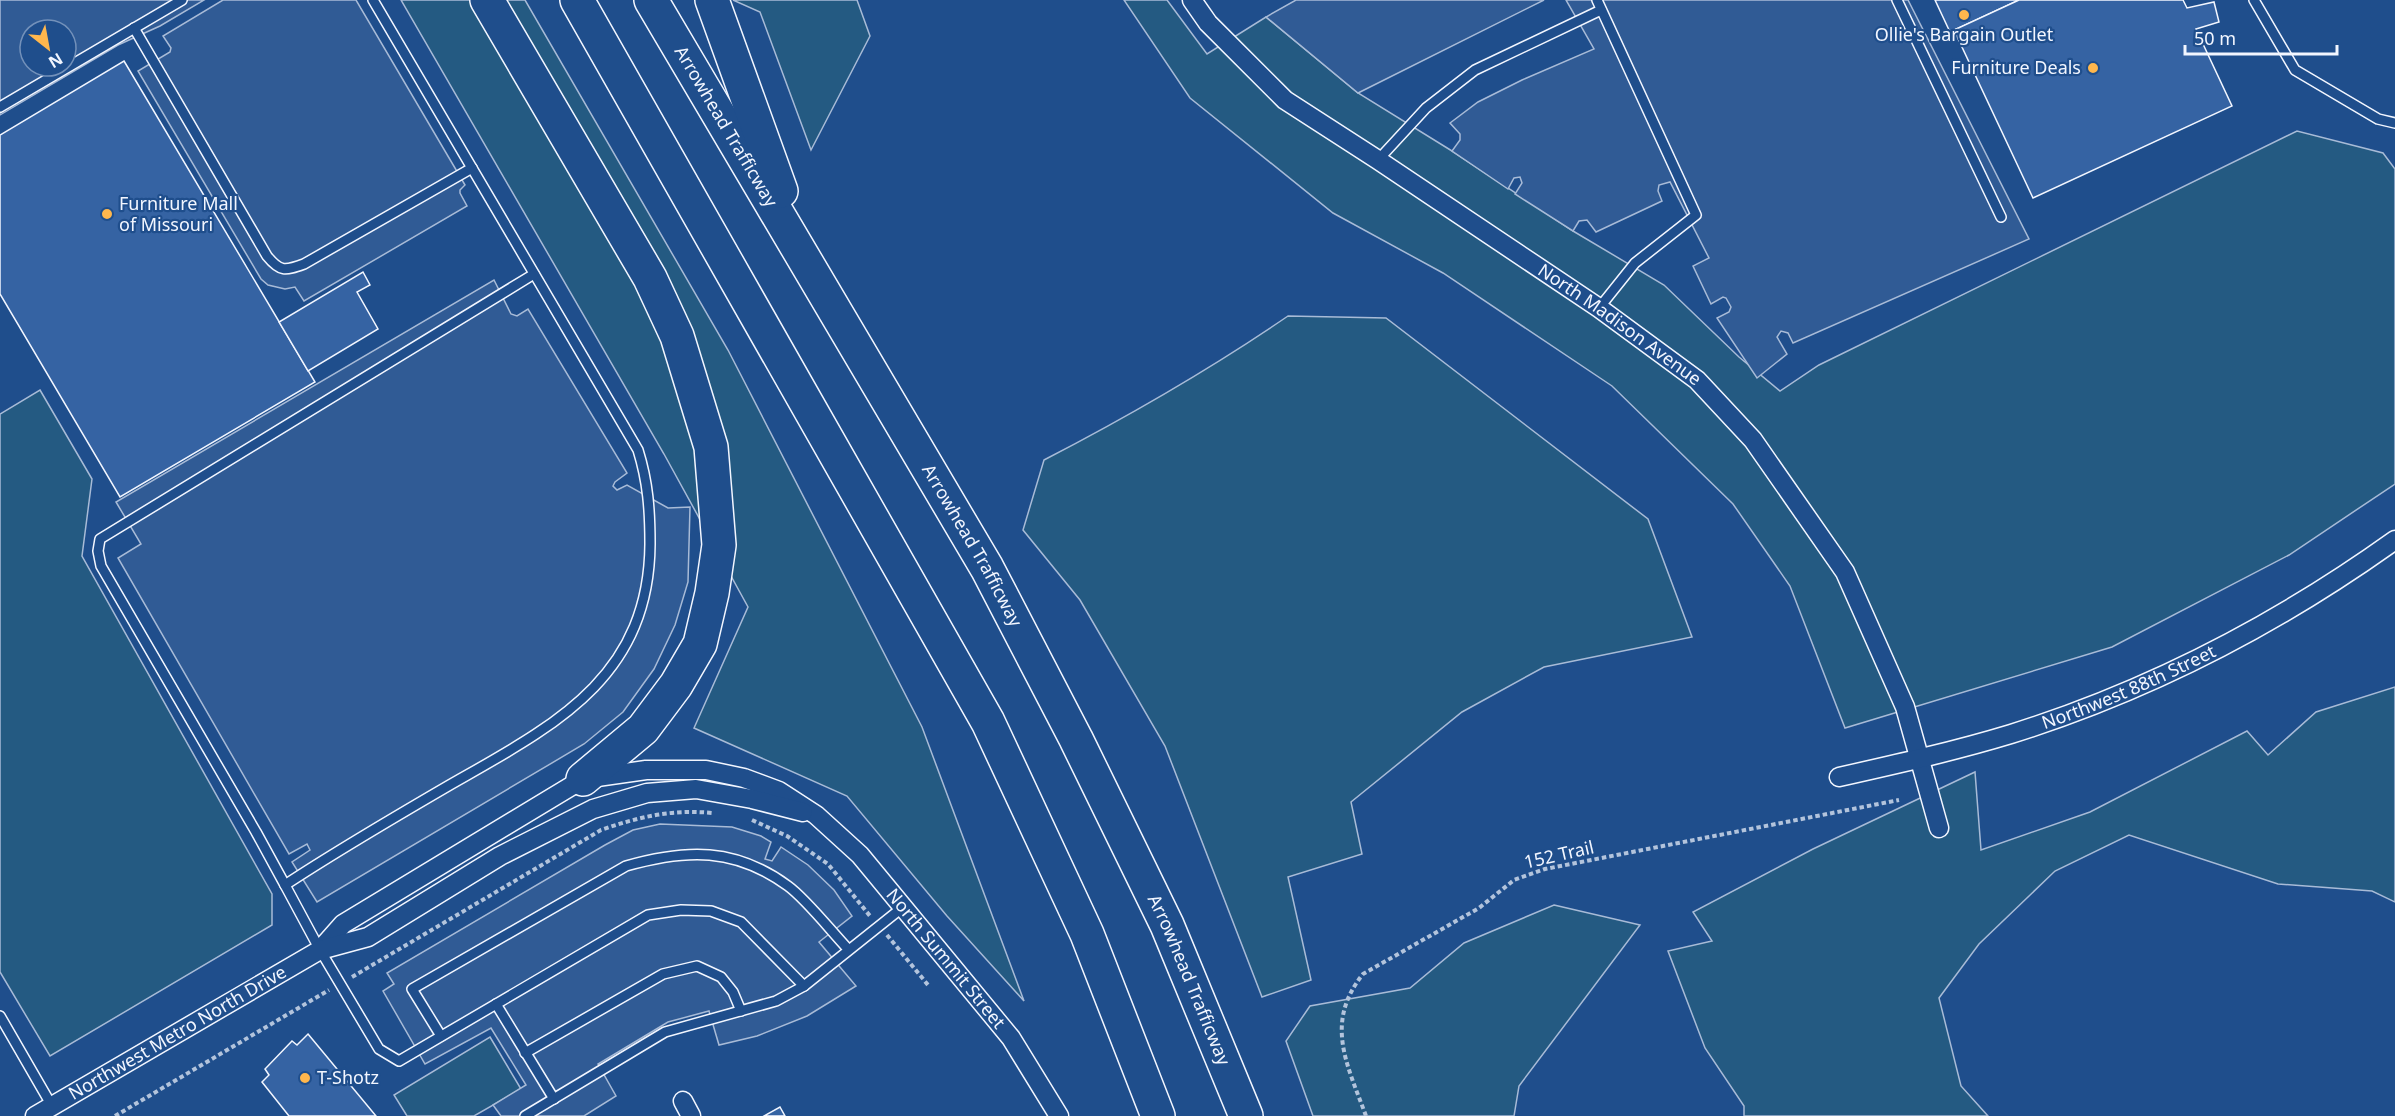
<svg xmlns="http://www.w3.org/2000/svg" width="2395" height="1116" viewBox="0 0 2395 1116" font-family="'Noto Sans',sans-serif">
  <style>
    .green { fill: #245a82; stroke: #a8bbd7; stroke-width: 1.5 }
    .parking { fill: #305b95; stroke: #a8bbd7; stroke-width: 1.5; fill-rule: evenodd }
    .building { fill: #3563a3; stroke: #f2f6ff; stroke-width: 1.5 }
    .lines { fill: none; stroke-linecap: round; stroke-linejoin: round }
    .service-casing { stroke: #f2f6ff; stroke-width: 12 }
    .minor-casing { stroke: #f2f6ff; stroke-width: 21 }
    .motorway-casing { stroke: #f2f6ff; stroke-width: 36 }
    .path { stroke: #b3c4dc; stroke-width: 4; stroke-dasharray: 4.5 3; stroke-linecap: butt }
    .service { stroke: #1f4e8c; stroke-width: 9 }
    .minor { stroke: #1f4e8c; stroke-width: 18 }
    .motorway { stroke: #1f4e8c; stroke-width: 33 }
    .poi-dot { fill: #ffb74d; stroke: #1f4e8c; stroke-width: 2 }
    .labels { text-anchor: middle; stroke-width: 4.5; stroke-linejoin: round; paint-order: stroke }
    .poi-label { font-size: 18px; fill: #f2f6ff; stroke: #1f4e8c; text-anchor: start }
    .street-label { font-size: 18px; fill: #f2f6ff; stroke: #1f4e8c }
  </style>
  <rect width="100%" height="100%" fill="#1f4e8c"/>
  <g class="green">
    <polygon points="401,0 525,0 728,350 922,727 1024,1001 947,916 847,796 694,728 748,607 664,454"/>
    <polygon points="733,0 857,0 870,36 811,150 760,12"/>
    <polygon points="1124,0 1167,0 1207,54 1266,17 1358,93 1452,151 1573,231 1664,285 1739,357 1780,391 1819,365 2297,131 2383,153 2395,169 2395,484 2289,555 2112,647 1845,728 1790,586 1733,504 1612,386 1443,273 1333,213 1190,98"/>
    <path d="M1288,316L1386,318L1648,519L1692,637L1544,667L1462,712L1351,802L1362,854L1288,877L1311,980L1262,997L1165,746L1080,600L1023,530L1044,460C1129,416 1209,370 1288,316Z"/>
    <polygon points="40,390 92,479 82,556 272,894 272,925 50,1056 0,972 0,414"/>
    <polygon points="2395,687 2395,902 2372,891 2278,884 2129,835 2055,871 1979,944 1939,998 1961,1086 1988,1116 1744,1116 1744,1106 1705,1048 1668,951 1712,941 1693,912 1813,849 1975,772 1981,850 2090,812 2247,731 2268,755 2316,712"/>
    <polygon points="1554,905 1640,925 1519,1086 1514,1116 1313,1116 1286,1041 1310,1006 1410,988 1464,943"/>
    <polygon points="490,1037 521,1089 474,1116 407,1116 394,1095"/>
  </g>
  <g class="parking">
    <path d="M0,0H204L160,26L118,45L0,115ZM30,30H66V66H30Z"/>
    <polygon points="223,0 356,0 465,185 460,190 460,193 467,206 304,301 295,287 285,289 268,285 261,279 138,71 170,52 171,48 163,36"/>
    <polygon points="1296,0 1544,0 1358,93 1266,17"/>
    <polygon points="1566,0 1908,0 2029,239 1793,343 1788,333 1781,331 1777,337 1787,354 1757,378 1717,318 1729,312 1731,307 1726,298 1723,297 1711,304 1693,266 1709,258 1670,182 1659,185 1658,191 1662,201 1596,232 1587,220 1579,221 1573,231 1515,194 1522,183 1520,177 1514,178 1508,189 1452,151 1460,140 1460,134 1450,123 1478,102 1522,80 1594,49"/>
    <polygon points="494,280 511,314 517,316 528,309 627,473 615,482 613,486 617,490 627,485 668,508 690,507 688,582 675,625 654,669 623,712 584,744 317,902 292,862 310,850 307,844 289,854 118,558 141,544 116,502"/>
    <polygon points="660,824 732,827 761,836 771,842 765,859 772,861 781,847 808,865 834,890 852,916 819,942 856,986 807,1016 757,1036 719,1045 709,1011 668,1022 598,1064 616,1096 584,1116 501,1116 493,1105 526,1085 491,1028 425,1064 383,991 394,984 387,973 605,845 633,830"/>
  </g>
  <g class="building">
    <polygon points="1935,0 2019,0 1950,32"/>
    <polygon points="2019,0 2183,0 2187,8 2214,2 2219,22 2196,29 2232,106 2033,198 1954,30"/>
    <polygon points="124,61 315,382 120,497 0,294 0,135"/>
    <polygon points="363,272 370,285 357,292 378,329 308,371 279,322"/>
    <polygon points="308,1034 376,1116 289,1116 262,1082 269,1075 265,1069 292,1041 297,1045"/>
    <polygon points="780,1107 785,1116 764,1116"/>
  </g>
  <g class="lines">
    <g class="service-casing">
      <g id="service">
        <path d="M373,0L638,450C648,482 650,510 650,544C649,680 551,727 448,786C393,818 338,850 285,885L320,950L379,1049L399,1061L648,915L681,910L711,911L741,922L804,986"/>
        <polyline points="1597,0 1696,215 1635,263 1599,308"/>
        <polyline points="1897,0 2001,217"/>
        <polyline points="2254,0 2295,70 2378,119 2395,123"/>
        <path d="M134,28L267,256C280,272 285,271 304,264L472,168"/>
        <polyline points="0,107 182,0"/>
        <polyline points="1378,160 1426,108 1475,70 1601,10"/>
        <polyline points="285,885 256,832 101,566 98,551 100,539 534,274"/>
        <polyline points="496,1004 554,1099"/>
        <polyline points="0,1016 52,1106"/>
        <path d="M441,1036L412,989L626,866C686,849 735,847 788,886C806,899 831,931 848,949"/>
        <polyline points="525,1053 663,974 697,966 721,977 733,992 741,1011"/>
        <polyline points="525,1116 665,1032 776,1001 804,986 903,907"/>
      </g>
    </g>
    <g class="minor-casing">
      <g id="minor">
        <path id="s1" d="M1192,0L1208,23L1285,100L1378,160L1599,308L1697,380L1753,440L1845,572L1905,707L1939,828"/>
        <path id="s2" d="M1839,777C1897,764 1955,751 2011,734C2148,691 2279,623 2395,540"/>
        <path id="s3" d="M320,950L343,924L583,779L646,770H706L744,778L779,791L816,815L860,855L1011,1038L1059,1116"/>
        <polyline points="683,1101 691,1116"/>
        <path id="s4" d="M35,1116L320,950L368,937L500,856L593,809L647,793L696,789L752,799L803,812"/>
      </g>
    </g>
    <g class="motorway-casing">
      <g id="motorway">
        <polyline points="487,0 650,278 677,336 711,447 719,545 712,593 700,644 676,685 643,729 583,779"/>
        <polyline points="577,0 988,722 1087,934 1158,1116"/>
        <path id="s5" d="M651,0L987,568L1076,739L1167,925L1246,1116"/>
        <polyline points="712,0 781,191"/>
      </g>
    </g>
    <g class="path">
      <polyline points="752,820 787,836 828,864 870,916"/>
      <polyline points="887,935 928,985"/>
      <path d="M352,977L601,830C638,817 672,809 712,813"/>
      <polyline points="115,1116 329,990"/>
      <path d="M1366,1116C1347,1064 1324,1023 1363,974L1479,908L1514,880L1545,869L1899,800"/>
    </g>
    <use href="#service" class="service"/>
    <use href="#minor" class="minor"/>
    <use href="#motorway" class="motorway"/>
  </g>
  <g class="poi-dot">
    <circle cx="1964" cy="15" r="6"/>
    <circle cx="2093" cy="68" r="6"/>
    <circle cx="107" cy="214" r="6"/>
    <circle cx="305" cy="1078" r="6"/>
  </g>
  <g class="labels">
    <g class="poi-label">
      <text x="1964" y="41" text-anchor="middle">Ollie's Bargain Outlet</text>
      <text x="2081" y="74" text-anchor="end">Furniture Deals</text>
      <text x="119" y="210">Furniture Mall<tspan x="119" dy="21">of Missouri</tspan></text>
      <text x="317" y="1084">T-Shotz</text>
    </g>
    <g class="street-label">
      <text dy="6" stroke="none"><textPath href="#s5" startOffset="147">Arrowhead Trafficway</textPath></text>
      <text dy="6" stroke="none"><textPath href="#s1" startOffset="540">North Madison Avenue</textPath></text>
      <text dy="6" stroke="none"><textPath href="#s5" startOffset="633">Arrowhead Trafficway</textPath></text>
      <text dy="6" stroke="none"><textPath href="#s2" startOffset="304">Northwest 88th Street</textPath></text>
      <text transform="translate(1559 855) rotate(-13)" y="6">152 Trail</text>
      <text dy="6" stroke="none"><textPath href="#s3" startOffset="753">North Summit Street</textPath></text>
      <text dy="6" stroke="none"><textPath href="#s5" startOffset="1119">Arrowhead Trafficway</textPath></text>
      <text dy="6" stroke="none"><textPath href="#s4" startOffset="165">Northwest Metro North Drive</textPath></text>
    </g>
  </g>
  <g transform="translate(48 48) rotate(149)"><circle r="28" fill="#1f4e8c" stroke="#7391ba" stroke-width="1.5"/>
  <path d="M0-4.5L10 22L0 15L-10 22Z" fill="#ffb74d"/>
  <text y="-9" font-size="16" font-weight="bold" text-anchor="middle" fill="#f2f6ff">N</text>
  </g>
  <path d="M2185 45v9h152v-9" fill="none" stroke="#f2f6ff" stroke-width="3"/>
  <text x="2194" y="45" font-size="18" fill="#f2f6ff" stroke="#1f4e8c" stroke-width="4.5" paint-order="stroke">50 m</text>
</svg>
